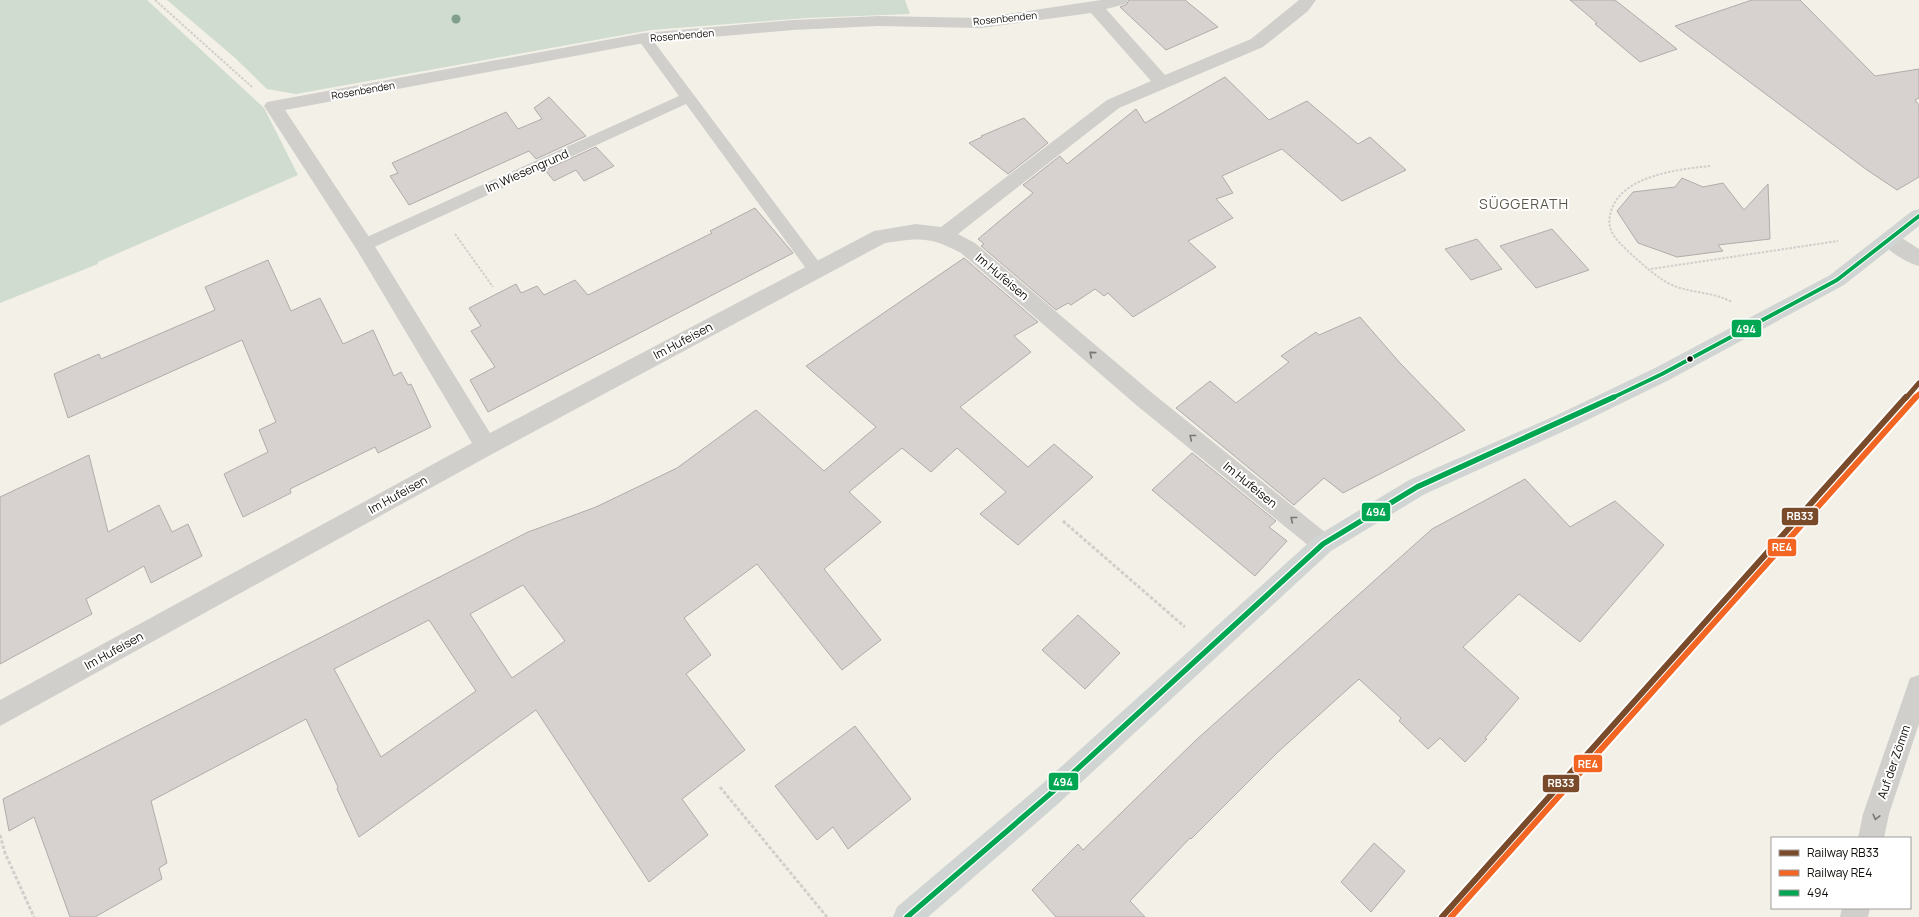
<svg xmlns="http://www.w3.org/2000/svg" width="1919" height="917" viewBox="0 0 1919 917" font-family="Manrope,sans-serif">
  <style>
    .green { fill: #d0dccf }
    .building { fill: #d7d2d0; stroke: #b0acaa; fill-rule: evenodd }
    .lines { fill: none; stroke-linecap: round; stroke-linejoin: round }
    .path-far1 { stroke: #d0cfcc; stroke-width: 2; stroke-dasharray: 2.5 1.5; stroke-linecap: butt }
    .path { stroke: #d0cfcc; stroke-width: 3; stroke-dasharray: 3.5 2; stroke-linecap: butt }
    .lane { fill: #d0cfcc; fill-rule: evenodd }
    .street { fill: #d0cfcc; fill-rule: evenodd }
    .secondary { fill: #d0d5d4; fill-rule: evenodd }
    .bus-1-far1-casing { stroke: #fff; stroke-width: 6 }
    .bus-1-casing { stroke: #fff; stroke-width: 8 }
    .bus-1-far1 { stroke: #00a651; stroke-width: 4 }
    .bus-1 { stroke: #00a651; stroke-width: 5.5 }
    .rail-1-far1-casing { stroke: #fff; stroke-width: 8 }
    .rail-1-casing { stroke: #fff; stroke-width: 10 }
    .rail-2-far1-casing { stroke: #fff; stroke-width: 8 }
    .rail-2-casing { stroke: #fff; stroke-width: 10 }
    .rail-1-far1 { stroke: #7a4b2a; stroke-width: 5 }
    .rail-1 { stroke: #7a4b2a; stroke-width: 6 }
    .rail-2-far1 { stroke: #f26522; stroke-width: 5 }
    .rail-2 { stroke: #f26522; stroke-width: 6 }
    .tree { fill: #80a08b }
    .oneway { stroke: #797773 }
    .bus-dot { fill: #0e0b06; stroke: #fff; stroke-width: 1.5 }
    .labels { text-anchor: middle; stroke-width: 4; stroke-linejoin: round; paint-order: stroke }
    .far-street-label { font-size: 10px; fill: #0e0b06; stroke: #fff }
    .street-label { font-size: 12px; fill: #0e0b06; stroke: #fff }
    .quarter-label { font-size: 14px; letter-spacing: 1px; fill: #5c5648; stroke: #fff }
    .line-badge { stroke: #fff; stroke-width: 1.5 }
    .badge-label { font-size: 11px; text-anchor: middle; font-weight: bold; fill: #fff }
  </style>
  <rect width="100%" height="100%" fill="#f3f0e7"/>
  <g class="green">
    <polygon points="0,0 147,0 264,108 298,175 98,262 98,264 0,303"/>
    <polygon points="167,0 905,0 910,14 806,18 651,30 296,94 267,89 234,57"/>
  </g>
  <g class="building">
    <polygon points="1129,0 1185,0 1218,27 1166,50 1120,7 1126,5"/>
    <polygon points="1570,0 1615,0 1677,49 1640,62 1595,24 1597,23"/>
    <polygon points="1752,0 1800,0 1875,76 1919,69 1919,98 1915,100 1919,105 1919,177 1897,190 1867,170 1675,26"/>
    <polygon points="1225,77 1269,120 1307,101 1358,144 1370,137 1406,170 1342,201 1282,149 1222,176 1233,193 1216,199 1233,218 1188,241 1216,267 1133,317 1108,293 1104,296 1095,289 1071,305 1068,303 1056,310 981,246 984,244 978,239 1033,193 1023,185 1060,156 1067,164 1136,109 1145,123"/>
    <polygon points="549,97 586,136 536,159 529,151 409,205 390,176 398,173 392,163 506,112 518,129 542,119 534,108"/>
    <polygon points="1024,118 1048,143 1008,174 969,143 982,137 981,136"/>
    <polygon points="596,147 614,166 584,181 576,170 554,181 545,170"/>
    <polygon points="1682,178 1703,187 1723,183 1744,210 1768,184 1770,239 1718,245 1723,251 1677,257 1638,243 1617,211 1633,192 1675,187"/>
    <polygon points="755,208 793,253 488,412 470,380 495,367 471,331 481,326 469,308 516,284 521,293 537,286 544,295 575,280 588,295 712,233 710,231"/>
    <polygon points="1552,229 1589,270 1536,288 1500,246"/>
    <polygon points="1477,239 1502,269 1471,280 1445,249"/>
    <path d="M964,258L1038,322L1014,336L1031,352L960,407L1028,467L1054,444L1093,477L1018,545L980,514L1006,492L957,448L931,472L902,448L849,492L881,522L824,569L881,640L842,670L757,564L684,618L711,655L686,674L745,750L682,799L708,835L649,882L536,710L359,837L337,789L338,787L306,719L151,801L167,863L159,868L162,879L95,917H70L34,817L9,831L3,799L528,532L596,507L677,468L756,410L824,471L876,427L806,366ZM523,585L565,641L512,678L470,614ZM429,620L476,691L381,757L334,669Z"/>
    <polygon points="268,260 291,311 320,298 343,344 373,330 394,376 401,372 408,385 411,384 431,427 378,453 375,447 290,489 291,493 243,517 224,474 268,452 259,430 276,422 242,340 68,418 54,374 99,354 101,359 215,310 205,287"/>
    <polygon points="1360,317 1400,363 1465,430 1343,493 1324,478 1294,505 1176,408 1210,381 1236,403 1289,362 1281,356 1316,332 1319,335"/>
    <polygon points="1192,453 1276,521 1269,527 1287,541 1255,576 1152,490"/>
    <polygon points="89,455 108,532 159,505 172,532 188,524 202,556 151,583 144,566 86,599 92,614 0,664 0,497"/>
    <polygon points="1525,479 1570,527 1615,501 1664,545 1580,642 1519,594 1463,647 1519,698 1485,738 1487,739 1465,762 1440,738 1428,749 1399,721 1401,718 1359,679 1278,752 1191,839 1190,838 1130,901 1145,917 1056,917 1032,890 1078,844 1083,850 1196,740 1432,529"/>
    <polygon points="1078,615 1120,653 1085,689 1042,650"/>
    <polygon points="855,726 911,799 848,849 833,827 817,840 775,786"/>
    <polygon points="1374,843 1405,871 1371,912 1341,882"/>
  </g>
  <g class="lines">
    <g class="path-far1">
      <polyline points="155,0 252,87"/>
      <path d="M1710,166C1680,169 1627,175 1613,206C1603,228 1615,239 1630,253C1642,264 1654,275 1668,283C1689,294 1712,291 1732,302"/>
      <polyline points="455,234 493,287"/>
      <polyline points="1651,269 1838,241"/>
    </g>
    <g class="path">
      <polyline points="1063,521 1185,627"/>
      <polyline points="720,787 827,917"/>
      <polyline points="0,835 5,853 34,917"/>
    </g>
    <polygon class="lane" points="644,34 649,35 822,266 824,270 822,274 816,276 810,274 686,104 370,249 364,251 358,249 356,245 358,241 679,96 637,38 639,35"/>
    <g class="street">
      <path d="M1101,0H1128L1126,4L1106,9L1165,75L1251,39L1299,0H1316L1308,11L1263,47L1119,108L958,234L975,243L1151,392L1331,537L1335,544L1331,551L1323,554L1315,551L1135,404L961,253C929,236 920,238 885,243L494,453L0,726V700L472,443L357,250L264,106L267,102L644,33L793,20L878,16L981,18ZM1091,13L1151,81L1107,100L941,227L916,224L874,231L490,433L371,240L285,110L644,43L793,30L878,26L981,28Z"/>
      <path d="M1890,233L1897,235L1919,249V266C1907,263 1887,251 1880,240L1883,235Z"/>
      <polygon points="1919,675 1919,724 1889,814 1884,838 1858,838 1863,814 1907,687 1910,678"/>
      <polygon points="1842,908 1870,908 1868,917 1840,917"/>
    </g>
    <polygon class="secondary" points="1919,209 1919,226 1844,285 1669,380 1573,427 1425,494 1331,551 1059,803 928,917 893,917 897,907 1041,785 1315,537 1409,480 1557,415 1655,368 1830,275 1912,211"/>
    <g class="bus-1-far1-casing">
      <polyline id="bus-1-far1" points="1612,398 1662,374 1837,280 1919,216"/>
    </g>
    <g class="bus-1-casing">
      <polyline id="bus-1" points="907,917 1050,794 1323,544 1417,487 1614,397"/>
    </g>
    <use href="#bus-1-far1" class="bus-1-far1"/>
    <use href="#bus-1" class="bus-1"/>
    <g class="rail-1-far1-casing">
      <polyline id="rail-1-far1" points="1906,398 1919,383"/>
    </g>
    <g class="rail-1-casing">
      <polyline id="rail-1" points="1442,917 1906,397"/>
    </g>
    <g class="rail-2-far1-casing">
      <polyline id="rail-2-far1" points="1915,398 1919,394"/>
    </g>
    <g class="rail-2-casing">
      <polyline id="rail-2" points="1451,917 1916,397"/>
    </g>
    <use href="#rail-1-far1" class="rail-1-far1"/>
    <use href="#rail-1" class="rail-1"/>
    <use href="#rail-2-far1" class="rail-2-far1"/>
    <use href="#rail-2" class="rail-2"/>
  </g>
  <circle class="tree" cx="456" cy="19" r="4.5"/>
  <defs><path id="oneway-chevron" d="M-2-3.5L2.5 0L-2 3.5" fill="none" stroke-width="1.6" stroke-linecap="round" stroke-linejoin="round"/></defs>
  <g class="oneway">
    <use href="#oneway-chevron" transform="translate(1092 354) rotate(-140)"/>
    <use href="#oneway-chevron" transform="translate(1192 437) rotate(-141)"/>
    <use href="#oneway-chevron" transform="translate(1293 519) rotate(-141)"/>
    <use href="#oneway-chevron" transform="translate(1876 817) rotate(104)"/>
  </g>
  <circle class="bus-dot" cx="1690" cy="359" r="3.5"/>
  <g class="labels">
    <g class="far-street-label">
      <text transform="translate(1005 18) rotate(-6)" y="4">Rosenbenden</text>
      <text transform="translate(682 35) rotate(-5)" y="4">Rosenbenden</text>
      <text transform="translate(363 90) rotate(-10)" y="4">Rosenbenden</text>
    </g>
    <g class="street-label">
      <text transform="translate(527 171) rotate(-24)" y="4">Im Wiesengrund</text>
      <text transform="translate(1002 277) rotate(40)" y="4">Im Hufeisen</text>
      <text transform="translate(683 341) rotate(-28)" y="4">Im Hufeisen</text>
      <text transform="translate(1250 485) rotate(39)" y="4">Im Hufeisen</text>
      <text transform="translate(398 495) rotate(-29)" y="4">Im Hufeisen</text>
      <text transform="translate(114 651) rotate(-29)" y="4">Im Hufeisen</text>
      <text transform="translate(1894 762) rotate(-71)" y="4">Auf der Zömm</text>
    </g>
    <g class="quarter-label">
      <text x="1524" y="209">SÜGGERATH</text>
    </g>
  </g>
  <g class="line-badge">
    <rect x="1731" y="319" width="31" height="19" rx="4" fill="#00a651"/>
    <rect x="1361" y="502" width="30" height="20" rx="4" fill="#00a651"/>
    <rect x="1781" y="507" width="38" height="19" rx="4" fill="#7a4b2a"/>
    <rect x="1767" y="538" width="30" height="19" rx="4" fill="#f26522"/>
    <rect x="1573" y="754" width="30" height="19" rx="4" fill="#f26522"/>
    <rect x="1048" y="772" width="31" height="19" rx="4" fill="#00a651"/>
    <rect x="1542" y="774" width="38" height="19" rx="4" fill="#7a4b2a"/>
  </g>
  <g class="badge-label">
    <text x="1746" y="333">494</text>
    <text x="1376" y="516">494</text>
    <text x="1800" y="520">RB33</text>
    <text x="1782" y="551">RE4</text>
    <text x="1588" y="768">RE4</text>
    <text x="1063" y="786">494</text>
    <text x="1561" y="787">RB33</text>
  </g>
  <rect x="1771" y="837" width="140" height="72" fill="#ffffff" stroke="#9f9d9b"/>
  <rect x="1779" y="850" width="20" height="6" fill="#7a4b2a" stroke="#9f9d9b"/>
  <text x="1807" y="857" font-size="12" fill="#0e0b06">Railway RB33</text>
  <rect x="1779" y="870" width="20" height="6" fill="#f26522" stroke="#9f9d9b"/>
  <text x="1807" y="877" font-size="12" fill="#0e0b06">Railway RE4</text>
  <rect x="1779" y="890" width="20" height="6" fill="#00a651" stroke="#9f9d9b"/>
  <text x="1807" y="897" font-size="12" fill="#0e0b06">494</text>
</svg>
